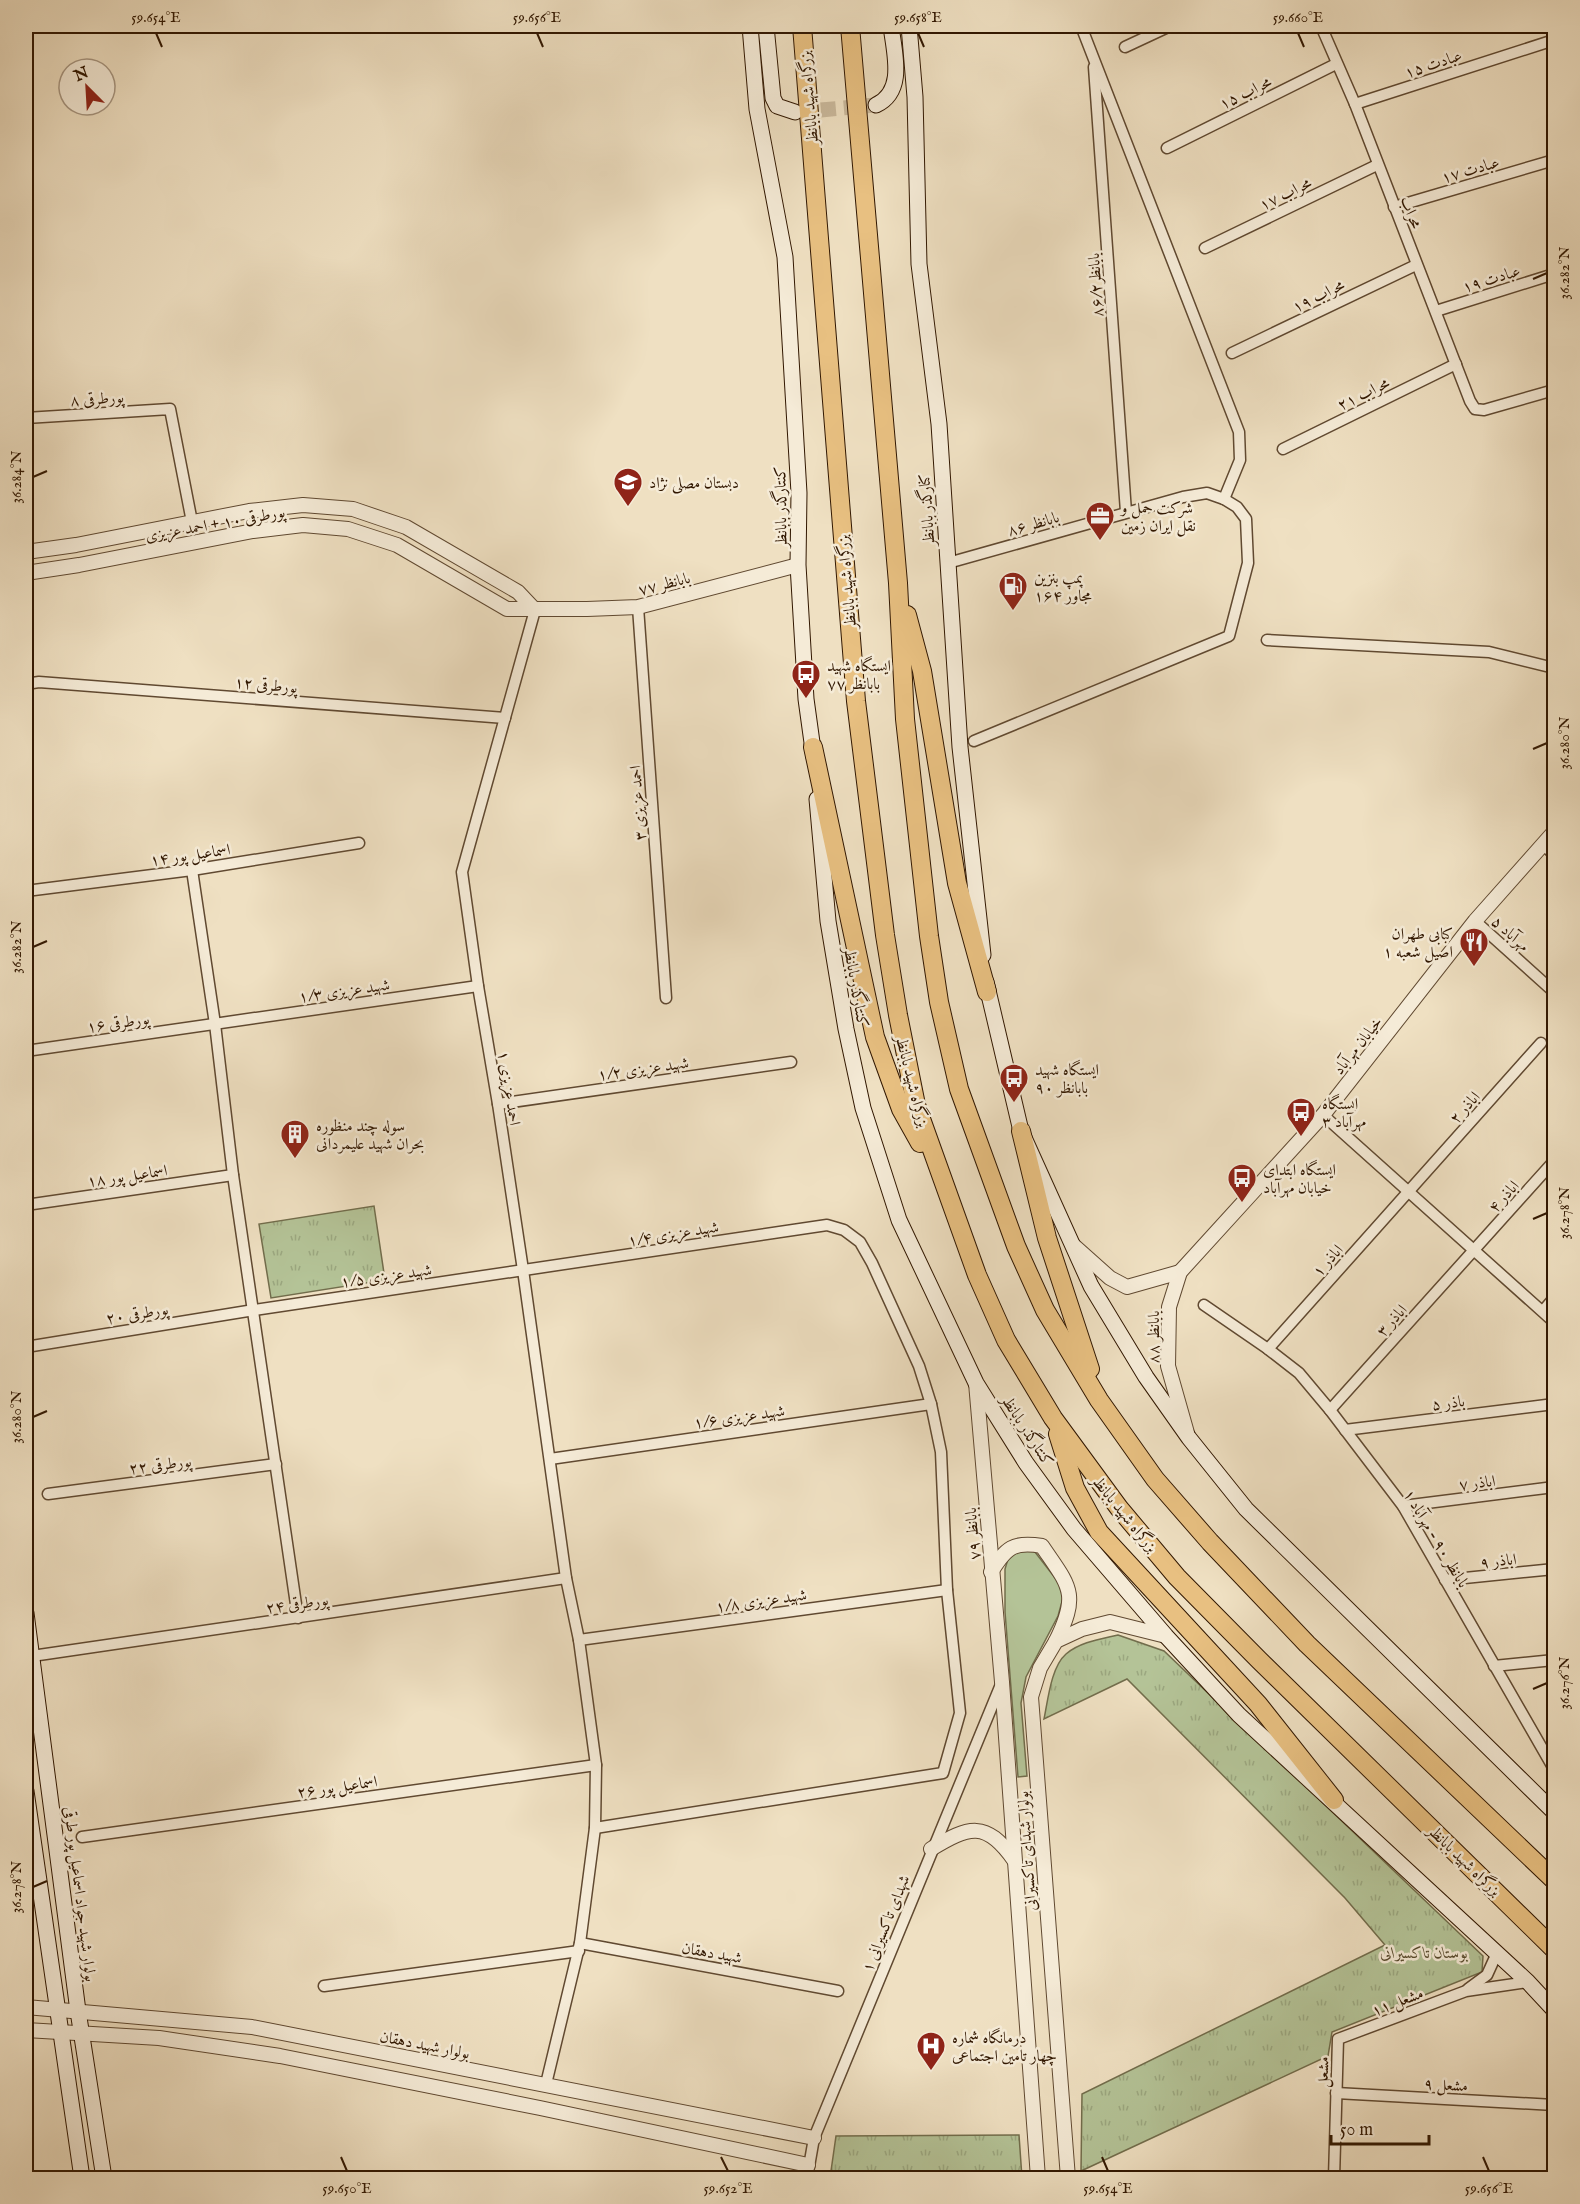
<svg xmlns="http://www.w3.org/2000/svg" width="1580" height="2204" viewBox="0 0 1580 2204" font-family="'IM FELL English',Amiri,serif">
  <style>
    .grass { fill: #b4c397; stroke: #726d4c; stroke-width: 1.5 }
    .park { fill: url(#park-tufts); stroke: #726d4c; stroke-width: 1.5 }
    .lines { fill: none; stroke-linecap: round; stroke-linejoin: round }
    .secondary-tunnel { stroke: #c9b89b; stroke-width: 15; stroke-dasharray: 15 8; stroke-linecap: butt }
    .minor-casing { stroke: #604931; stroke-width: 13 }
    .tertiary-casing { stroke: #604931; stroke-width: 16 }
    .secondary-casing { stroke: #311701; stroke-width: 17 }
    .trunk-casing { stroke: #311701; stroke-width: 20 }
    .minor { stroke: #f5ebd7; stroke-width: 10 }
    .tertiary { stroke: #f5ebd7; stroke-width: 14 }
    .secondary { stroke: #f5ebd7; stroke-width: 15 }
    .trunk { stroke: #e8c081; stroke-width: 18 }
    .ticks { fill: none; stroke: #311701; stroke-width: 2 }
    .labels { text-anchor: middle; stroke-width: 5; stroke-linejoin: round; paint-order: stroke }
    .street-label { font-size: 16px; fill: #311701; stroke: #f5ebd7 }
    .poi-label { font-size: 16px; fill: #311701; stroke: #f5ebd7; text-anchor: start }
    .park-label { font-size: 16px; font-style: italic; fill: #584b2e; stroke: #f5ebd7 }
    .neatline { fill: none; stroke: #311701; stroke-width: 2 }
    .ticks-label { font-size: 15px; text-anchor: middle; fill: #311701 }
  </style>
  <defs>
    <pattern id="park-tufts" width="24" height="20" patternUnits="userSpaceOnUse" patternTransform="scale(1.5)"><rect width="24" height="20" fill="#b4c397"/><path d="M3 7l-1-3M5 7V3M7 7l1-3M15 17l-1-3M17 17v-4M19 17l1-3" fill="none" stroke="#9ba780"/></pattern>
  </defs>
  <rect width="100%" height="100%" fill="#efe0c2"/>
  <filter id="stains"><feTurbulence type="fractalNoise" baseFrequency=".00333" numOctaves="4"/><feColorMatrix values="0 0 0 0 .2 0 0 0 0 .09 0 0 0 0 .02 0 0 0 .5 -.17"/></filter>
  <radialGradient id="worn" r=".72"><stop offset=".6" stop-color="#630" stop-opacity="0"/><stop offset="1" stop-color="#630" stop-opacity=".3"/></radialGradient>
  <polygon class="grass" points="1026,1549 1035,1552 1059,1583 1063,1598 1058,1616 1026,1677 1021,1703 1027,1776 1018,1777 1005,1612 1005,1569 1008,1559 1016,1552"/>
  <g class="park">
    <polygon points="374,1206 385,1280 271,1298 259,1224"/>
    <path d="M1118,1635L1164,1651L1483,1956L1482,1972L1332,2032L1328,2056L1081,2171L1082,2094L1385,1945L1345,1898L1127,1679L1044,1719C1048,1700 1051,1667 1066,1654C1080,1642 1101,1639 1118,1635Z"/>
    <polygon points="1019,2135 1022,2178 830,2178 836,2136"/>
  </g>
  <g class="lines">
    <polyline class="secondary-tunnel" points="798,112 876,105"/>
    <g class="minor-casing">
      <g id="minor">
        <polyline points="1081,26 1239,432 1240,460 1224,499"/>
        <polyline points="1321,26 1355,104 1470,401 1475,409 1484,410 1554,390"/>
        <polyline points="1125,47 1170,26"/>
        <polyline points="1094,67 1126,512"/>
        <polyline points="1355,104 1554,40"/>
        <polyline points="1167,148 1336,64"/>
        <polyline points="1394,207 1554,160"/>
        <polyline points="1205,248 1377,165"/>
        <polyline points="1436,311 1554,274"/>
        <polyline points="1232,353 1416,265"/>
        <polyline points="26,418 170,409 192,522"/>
        <polyline points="1283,449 1456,364"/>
        <polyline points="948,563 1183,497 1207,493 1224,499 1237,507 1246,519 1248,563 1229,636 974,741"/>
        <polyline points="638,607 666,998"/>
        <polyline points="535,610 462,872 478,986 498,1104 523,1270 566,1578 579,1640 596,1765 595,1828 580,1943 546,2084"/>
        <polyline points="1267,640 1489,652 1554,668"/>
        <polyline points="26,684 39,682 505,718"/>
        <polyline points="1543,844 1554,855"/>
        <polyline points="192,870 215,1024 233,1175 298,1618"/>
        <polyline points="26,891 192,870 359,843"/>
        <polyline points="1475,921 1554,992"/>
        <polyline points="26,1051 478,986"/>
        <polyline points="498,1104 791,1062"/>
        <polyline points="1323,1115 1554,1322"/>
        <polyline points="26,1205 233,1175"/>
        <polyline points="1204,1305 1268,1349 1299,1373 1330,1410 1403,1506 1554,1769"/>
        <polyline points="1543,1311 1554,1298"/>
        <polyline points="26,1347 254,1310 827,1225 844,1230 860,1242 872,1263 919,1366 931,1404 941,1452 947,1590 960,1713 943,1773 595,1828"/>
        <polyline points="1268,1349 1541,1043"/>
        <polyline points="1330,1410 1554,1161"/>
        <polyline points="1345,1430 1554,1404"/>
        <polyline points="550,1459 931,1404"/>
        <polyline points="48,1494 276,1464"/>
        <polyline points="1403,1506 1554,1487"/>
        <polyline points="1445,1580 1554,1569"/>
        <polyline points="579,1640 947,1590"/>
        <polyline points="32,1656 566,1578"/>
        <polyline points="1494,1666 1554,1660"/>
        <polyline points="82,1837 596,1765"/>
        <polyline points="580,1943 838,1991"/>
        <polyline points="324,1986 579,1951"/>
        <polyline points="1468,1989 1487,1975 1497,1953"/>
        <polyline points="1336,2093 1554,2105"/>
        <polyline points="807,2178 814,2138 1002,1682"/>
        <polyline points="1334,2178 1338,2039 1466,1991 1528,1982"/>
      </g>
    </g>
    <g class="tertiary-casing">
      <g id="tertiary">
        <polyline points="26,552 76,545 249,511 303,505 353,509 406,527 518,592 535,610"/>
        <polyline points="26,573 79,565 253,531 303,525 348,529 397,545 507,609 587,609 638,607 798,565"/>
        <polyline points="1073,1245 1110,1278 1127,1287 1180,1272"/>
        <polyline points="976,1383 1002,1682 1038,2178"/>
        <polyline points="1187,1433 1168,1366 1169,1307 1180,1272 1323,1115 1475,921 1554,832"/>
        <path d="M991,1572C1006,1548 1013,1541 1042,1546C1069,1586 1080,1593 1056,1641"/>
        <path d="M931,1849C969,1826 986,1820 1014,1860"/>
        <polyline points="26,2007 252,2027 814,2138"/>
        <polyline points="26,2030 159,2038 280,2056 540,2108 808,2165"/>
        <polyline points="1068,2178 1031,1697 1040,1668 1056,1641 1082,1629 1110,1622 1166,1636"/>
      </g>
    </g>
    <g class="secondary-casing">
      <g id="secondary">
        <polyline points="750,26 757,109 785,257 799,493 798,565 806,699 814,757"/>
        <polyline points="766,26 773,98 777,106 795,112"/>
        <polyline points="909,26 915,97 919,264 939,424 960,747 983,955"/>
        <path d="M876,105C906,91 894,52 891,26"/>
        <polyline points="817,799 828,921 846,1029 863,1108 899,1220 976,1383 1026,1463 1074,1529 1166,1636 1239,1715 1528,1982 1554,2010"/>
        <polyline points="986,982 1021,1131 1091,1286 1146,1377 1189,1438 1246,1509 1554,1812"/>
        <polyline points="26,1613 78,2011 104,2178"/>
        <polyline points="26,1791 82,2178"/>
      </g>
    </g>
    <g class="trunk-casing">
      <g id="trunk">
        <polyline points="802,26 856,701 885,935 898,1015 916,1105 977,1275 1006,1340 1053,1418 1119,1508 1177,1577 1259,1660 1554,1949"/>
        <polyline points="850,26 898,583 905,719 929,936 939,1002 959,1089 1016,1246 1045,1310 1099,1400 1155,1479 1210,1542 1307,1644 1554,1880"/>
        <polyline points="907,615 922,671 957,883 987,992"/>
        <polyline points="813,747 875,1037 901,1109 920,1143"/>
        <polyline points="1021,1131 1047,1238 1090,1369"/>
        <polyline points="1058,1434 1075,1488 1099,1532 1258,1704 1334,1800"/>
      </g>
    </g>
    <use href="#minor" class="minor"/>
    <use href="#tertiary" class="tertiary"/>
    <use href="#secondary" class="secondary"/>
    <use href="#trunk" class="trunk"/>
  </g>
  <path class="ticks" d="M156,33L162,47M537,33L543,47M918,33L924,47M1298,33L1304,47M1533,279L1547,273M33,477L47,471M1533,749L1547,743M33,947L47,941M1533,1219L1547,1213M33,1417L47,1411M1533,1689L1547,1683M33,1887L47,1881M341,2157L347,2171M721,2157L728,2171M1102,2157L1108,2171M1483,2157L1489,2171"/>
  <defs>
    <g id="school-pin" transform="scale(1.5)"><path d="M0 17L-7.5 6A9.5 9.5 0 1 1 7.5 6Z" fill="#8f2418" stroke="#f5ebd7"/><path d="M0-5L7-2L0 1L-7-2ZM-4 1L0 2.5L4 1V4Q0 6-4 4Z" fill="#fff"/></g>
    <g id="office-pin" transform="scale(1.5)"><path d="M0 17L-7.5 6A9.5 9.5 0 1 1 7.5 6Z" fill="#8f2418" stroke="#f5ebd7"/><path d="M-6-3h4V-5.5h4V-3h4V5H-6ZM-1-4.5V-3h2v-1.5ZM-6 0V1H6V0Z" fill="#fff"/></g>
    <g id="fuel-pin" transform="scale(1.5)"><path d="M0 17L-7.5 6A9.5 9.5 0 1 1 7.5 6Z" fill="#8f2418" stroke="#f5ebd7"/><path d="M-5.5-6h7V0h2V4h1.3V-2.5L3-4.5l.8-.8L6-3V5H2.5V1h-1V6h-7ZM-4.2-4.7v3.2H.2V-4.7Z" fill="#fff"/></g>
    <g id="bus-pin" transform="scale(1.5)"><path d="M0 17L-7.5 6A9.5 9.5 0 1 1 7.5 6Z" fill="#8f2418" stroke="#f5ebd7"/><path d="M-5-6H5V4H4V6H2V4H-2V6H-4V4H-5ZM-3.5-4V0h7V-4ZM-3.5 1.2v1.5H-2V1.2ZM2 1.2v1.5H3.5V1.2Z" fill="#fff"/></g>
    <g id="restaurant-pin" transform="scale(1.5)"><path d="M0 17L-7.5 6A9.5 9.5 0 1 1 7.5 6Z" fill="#8f2418" stroke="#f5ebd7"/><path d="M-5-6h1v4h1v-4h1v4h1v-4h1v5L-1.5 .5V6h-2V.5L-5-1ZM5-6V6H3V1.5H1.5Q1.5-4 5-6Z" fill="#fff"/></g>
    <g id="building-pin" transform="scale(1.5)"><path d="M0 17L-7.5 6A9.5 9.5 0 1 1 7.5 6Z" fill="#8f2418" stroke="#f5ebd7"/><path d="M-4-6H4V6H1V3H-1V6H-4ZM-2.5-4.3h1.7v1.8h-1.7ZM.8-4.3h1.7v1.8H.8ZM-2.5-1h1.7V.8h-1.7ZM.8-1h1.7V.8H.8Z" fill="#fff"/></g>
    <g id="hospital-pin" transform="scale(1.5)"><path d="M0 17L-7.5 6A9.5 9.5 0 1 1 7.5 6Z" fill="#8f2418" stroke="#f5ebd7"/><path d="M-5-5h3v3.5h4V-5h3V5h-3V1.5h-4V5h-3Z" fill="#fff"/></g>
  </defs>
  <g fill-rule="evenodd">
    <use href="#school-pin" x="628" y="482"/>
    <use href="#office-pin" x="1100" y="516"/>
    <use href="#fuel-pin" x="1013" y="586"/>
    <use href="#bus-pin" x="806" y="674"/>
    <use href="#restaurant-pin" x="1474" y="942"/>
    <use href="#bus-pin" x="1014" y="1078"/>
    <use href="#bus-pin" x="1301" y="1112"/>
    <use href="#building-pin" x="295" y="1134"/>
    <use href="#bus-pin" x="1242" y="1178"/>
    <use href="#hospital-pin" x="931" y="2046"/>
  </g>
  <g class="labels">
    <g class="street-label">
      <text transform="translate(1433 63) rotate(-18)" y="6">عبادت ۱۵</text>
      <text transform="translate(1245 92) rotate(-26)" y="6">محراب ۱۵</text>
      <text transform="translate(808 98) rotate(-95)" y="6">بزرگراه شهید بابانظر</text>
      <text transform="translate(1470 169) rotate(-16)" y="6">عبادت ۱۷</text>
      <text transform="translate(1285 193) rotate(-26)" y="6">محراب ۱۷</text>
      <text transform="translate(1412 212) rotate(68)" y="6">محراب</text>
      <text transform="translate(1491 278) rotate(-17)" y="6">عبادت ۱۹</text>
      <text transform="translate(1095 285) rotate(-94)" y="6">بابانظر۸۶/۲</text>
      <text transform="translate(1318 295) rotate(-26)" y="6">محراب ۱۹</text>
      <text transform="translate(1363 393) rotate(-26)" y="6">محراب ۲۱</text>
      <text transform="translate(97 398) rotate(-4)" y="6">پورطرقی ۸</text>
      <text transform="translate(780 507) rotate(-91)" y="6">کنتارگذر بابانظر</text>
      <text transform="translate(926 510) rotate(-94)" y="6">کنارگذر بابانظر</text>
      <text transform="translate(215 523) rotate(-10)" y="6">پورطرقی ۱۰ + احمد عزیزی</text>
      <text transform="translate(1033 523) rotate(-16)" y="6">بابانظر ۸۶</text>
      <text transform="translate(846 582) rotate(-95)" y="6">بزرگراه شهید بابانظر</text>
      <text transform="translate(664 583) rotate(-14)" y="6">بابانظر ۷۷</text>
      <text transform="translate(266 684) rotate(5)" y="6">پورطرقی ۱۲</text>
      <text transform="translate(637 803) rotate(-94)" y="6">احمد عزیزی ۳</text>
      <text transform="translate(190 854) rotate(-8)" y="6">اسماعیل پور ۱۴</text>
      <text transform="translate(1511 933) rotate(42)" y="6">مهرآباد ۵</text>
      <text transform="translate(857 987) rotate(80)" y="6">کنتارگذر بابانظر</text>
      <text transform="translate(344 990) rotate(-8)" y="6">شهید عزیزی ۱/۳</text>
      <text transform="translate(118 1022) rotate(-8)" y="6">پورطرقی ۱۶</text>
      <text transform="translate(1357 1045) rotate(-52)" y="6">خیابان مهرآباد</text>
      <text transform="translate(643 1068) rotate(-8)" y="6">شهید عزیزی ۱/۲</text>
      <text transform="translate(913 1081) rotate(76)" y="6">بزرگراه شهید بابانظر</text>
      <text transform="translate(510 1088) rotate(81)" y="6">احمد عزیزی ۱</text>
      <text transform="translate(1464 1107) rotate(-48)" y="6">اباذر ۲</text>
      <text transform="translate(127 1175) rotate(-8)" y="6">اسماعیل پور ۱۸</text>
      <text transform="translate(1503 1196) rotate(-48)" y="6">اباذر ۴</text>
      <text transform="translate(673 1233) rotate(-9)" y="6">شهید عزیزی ۱/۴</text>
      <text transform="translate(1327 1260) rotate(-48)" y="6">اباذر ۱</text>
      <text transform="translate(386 1275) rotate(-8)" y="6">شهید عزیزی ۱/۵</text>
      <text transform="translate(137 1313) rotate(-9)" y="6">پورطرقی ۲۰</text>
      <text transform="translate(1391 1320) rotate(-48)" y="6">اباذر ۳</text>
      <text transform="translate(1153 1337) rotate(-90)" y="6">بابانظر ۸۸</text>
      <text transform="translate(1448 1402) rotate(-7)" y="6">باذر ۵</text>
      <text transform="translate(739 1416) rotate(-8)" y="6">شهید عزیزی ۱/۶</text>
      <text transform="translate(1028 1430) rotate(57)" y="6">کنتارگذر بابانظر</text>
      <text transform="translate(160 1464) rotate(-7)" y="6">پورطرقی ۲۲</text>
      <text transform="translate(1477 1482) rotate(-7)" y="6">اباذر ۷</text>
      <text transform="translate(1125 1513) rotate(51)" y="6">بزرگراه شهید بابانظر</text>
      <text transform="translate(972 1534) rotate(-95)" y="6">بابانظر ۷۹</text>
      <text transform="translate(1437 1538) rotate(59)" y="6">بابانظر ۹۰ - مهرآباد ۱</text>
      <text transform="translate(1498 1560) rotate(-6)" y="6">اباذر ۹</text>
      <text transform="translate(761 1600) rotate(-8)" y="6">شهید عزیزی ۱/۸</text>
      <text transform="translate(297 1603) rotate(-8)" y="6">پورطرقی ۲۴</text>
      <text transform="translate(337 1786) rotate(-8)" y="6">اسماعیل پور ۲۶</text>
      <text transform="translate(1026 1851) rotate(-94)" y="6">بولوار شهدای تاکسیرانی</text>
      <text transform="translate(1465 1860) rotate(44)" y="6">بزرگراه شهید بابانظر</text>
      <text transform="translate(81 1894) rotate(83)" y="6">بولوار شهید جواد اسماعیل پور طرقی</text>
      <text transform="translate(885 1923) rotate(-68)" y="6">شهدای تاکسیرانی ۱</text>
      <text transform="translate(712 1952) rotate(10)" y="6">شهید دهقان</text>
      <text transform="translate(1397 2001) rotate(-21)" y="6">مشعل ۱۱</text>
      <text transform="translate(425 2044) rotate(11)" y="6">بولوار شهید دهقان</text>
      <text transform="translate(1322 2072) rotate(-88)" y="6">مشعل</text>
      <text transform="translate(1446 2084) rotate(3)" y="6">مشعل ۹</text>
    </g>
    <g class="poi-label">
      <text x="649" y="488">دبستان مصلی نژاد</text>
      <text x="1121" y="513">شرکت حمل و<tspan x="1121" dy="18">نقل ایران زمین</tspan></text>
      <text x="1034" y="583">پمپ بنزین<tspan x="1034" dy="18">۱۶۴ مجاور</tspan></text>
      <text x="827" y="671">ایستگاه شهید<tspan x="827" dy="18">بابانظر ۷۷</tspan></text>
      <text x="1453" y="939" text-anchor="end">کبابی طهران<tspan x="1453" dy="18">اصیل شعبه ۱</tspan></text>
      <text x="1035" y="1075">ایستگاه شهید<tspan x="1035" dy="18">بابانظر ۹۰</tspan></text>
      <text x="1322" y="1109">ایستگاه<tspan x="1322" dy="18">مهرآباد ۳</tspan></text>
      <text x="316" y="1131">سوله چند منظوره<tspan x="316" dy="18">بحران شهید علیمردانی</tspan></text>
      <text x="1263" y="1175">ایستگاه ابتدای<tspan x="1263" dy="18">خیابان مهرآباد</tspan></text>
      <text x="952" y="2043">درمانگاه شماره<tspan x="952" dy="18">چهار تامین اجتماعی</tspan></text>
    </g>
    <g class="park-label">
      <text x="1424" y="1958">بوستان تاکسیرانی</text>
    </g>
  </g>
  <rect width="1580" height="2204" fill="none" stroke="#efe0c2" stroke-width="66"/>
  <g transform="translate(87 87) rotate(336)"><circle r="28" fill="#f5ebd7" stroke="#a79681" stroke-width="1.5"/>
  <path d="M0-4.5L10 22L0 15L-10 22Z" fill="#8f2418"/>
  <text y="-9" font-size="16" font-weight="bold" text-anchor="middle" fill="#311701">N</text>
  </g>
  <path d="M1331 2135v9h98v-9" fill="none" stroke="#311701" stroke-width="3"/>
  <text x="1340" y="2135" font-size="18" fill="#311701" stroke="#f5ebd7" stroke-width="4.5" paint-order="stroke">50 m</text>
  <rect x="33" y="33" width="1514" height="2138" class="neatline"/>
  <g class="ticks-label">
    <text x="156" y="22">59.654°E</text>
    <text x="537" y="22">59.656°E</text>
    <text x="918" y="22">59.658°E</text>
    <text x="1298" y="22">59.660°E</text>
    <text transform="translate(1564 273) rotate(-90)" y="5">36.282°N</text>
    <text transform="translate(16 477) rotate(-90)" y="5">36.284°N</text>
    <text transform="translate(1564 743) rotate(-90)" y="5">36.280°N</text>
    <text transform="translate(16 947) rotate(-90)" y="5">36.282°N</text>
    <text transform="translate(1564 1213) rotate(-90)" y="5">36.278°N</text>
    <text transform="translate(16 1417) rotate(-90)" y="5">36.280°N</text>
    <text transform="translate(1564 1683) rotate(-90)" y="5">36.276°N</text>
    <text transform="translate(16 1887) rotate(-90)" y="5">36.278°N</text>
    <text x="347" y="2193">59.650°E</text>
    <text x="728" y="2193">59.652°E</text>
    <text x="1108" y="2193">59.654°E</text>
    <text x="1489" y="2193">59.656°E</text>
  </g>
  <rect width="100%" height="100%" filter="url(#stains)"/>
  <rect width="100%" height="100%" fill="url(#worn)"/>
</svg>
